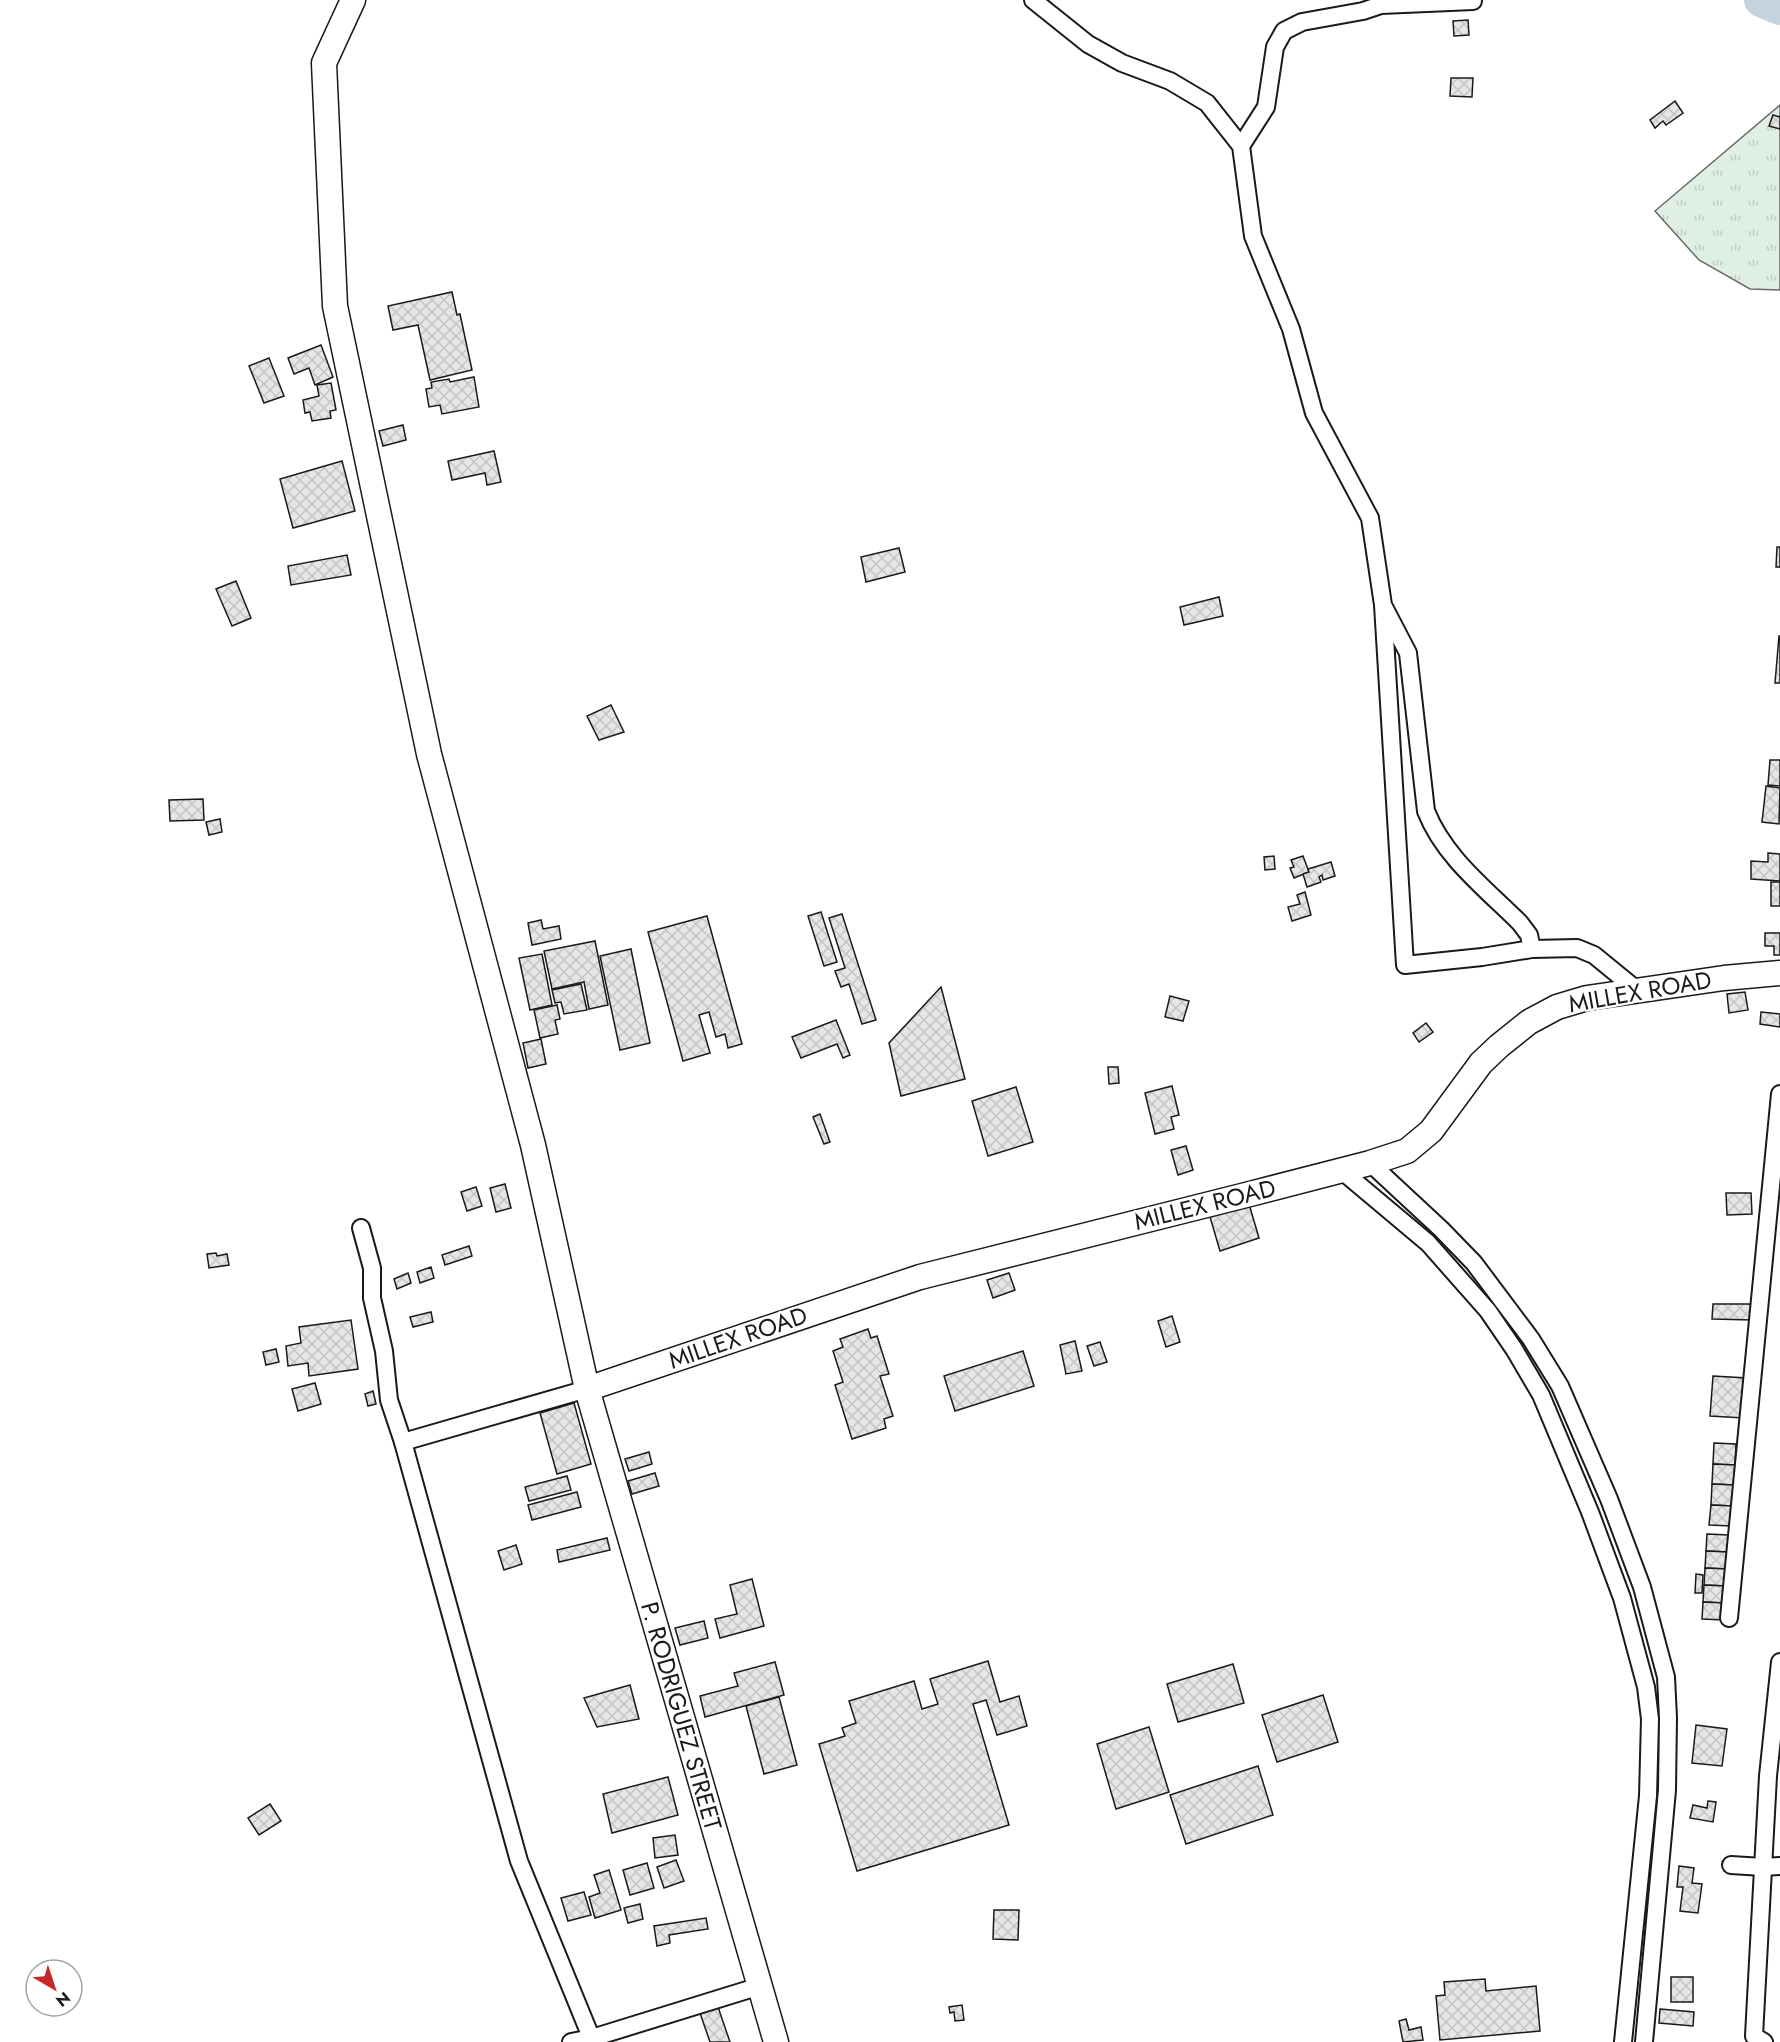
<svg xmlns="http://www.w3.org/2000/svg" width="1780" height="2042" viewBox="0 0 1780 2042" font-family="Jost,sans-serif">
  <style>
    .grass { fill: url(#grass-tufts); stroke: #6a6a6a; stroke-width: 1.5 }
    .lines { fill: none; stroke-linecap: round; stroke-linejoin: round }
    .river { stroke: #c6d2dc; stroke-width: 34 }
    .building { fill: url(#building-cross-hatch); stroke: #1a1a1a; stroke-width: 1.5 }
    .street-casing { stroke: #1a1a1a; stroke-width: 20 }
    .secondary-casing { stroke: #1a1a1a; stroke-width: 27 }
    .street { stroke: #fff; stroke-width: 16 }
    .secondary { stroke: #fff; stroke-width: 24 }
    .labels { text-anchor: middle; stroke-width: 4.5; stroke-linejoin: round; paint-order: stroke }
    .street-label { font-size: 24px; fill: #1a1a1a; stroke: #fff }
  </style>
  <defs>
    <pattern id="grass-tufts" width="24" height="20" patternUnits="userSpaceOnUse" patternTransform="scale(1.5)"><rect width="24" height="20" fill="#e0efe3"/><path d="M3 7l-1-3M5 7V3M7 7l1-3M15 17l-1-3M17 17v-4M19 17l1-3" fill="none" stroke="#c0ccc2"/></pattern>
    <pattern id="building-cross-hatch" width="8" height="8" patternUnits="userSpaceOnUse" patternTransform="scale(1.5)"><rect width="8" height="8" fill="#e6e6e6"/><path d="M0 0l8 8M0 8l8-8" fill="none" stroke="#c5c5c5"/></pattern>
  </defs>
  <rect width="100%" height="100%" fill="#fff"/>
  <polygon class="grass" points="1780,105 1780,290 1750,289 1699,260 1655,211"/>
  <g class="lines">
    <polyline class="river" points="1761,0 1780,8"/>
  </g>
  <g class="building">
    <polygon points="1468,20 1469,35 1454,36 1453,21"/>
    <polygon points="1451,78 1473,78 1472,97 1450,96"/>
    <polygon points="1675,101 1683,113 1666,125 1663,121 1655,128 1650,120"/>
    <polygon points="1773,115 1780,117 1780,129 1769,126"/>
    <polygon points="452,292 457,315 460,314 472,370 430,380 418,325 393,330 388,306"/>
    <polygon points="321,345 333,377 315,385 309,368 294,374 288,358"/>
    <polygon points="269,358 284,396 264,403 249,366"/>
    <polygon points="474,377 479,407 442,414 440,405 429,407 426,389 432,388 431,382 449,379 450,382"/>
    <polygon points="331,383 336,410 330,411 331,418 312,421 310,412 305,413 303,400 319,396 317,385"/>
    <polygon points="403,425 406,440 383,446 379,431"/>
    <polygon points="494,451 501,482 487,485 485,473 452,480 448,461"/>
    <polygon points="342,461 355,511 293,528 280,479"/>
    <polygon points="1777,547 1780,547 1780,567 1776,567"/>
    <polygon points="899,548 905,572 866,582 861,557"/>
    <polygon points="347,555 351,575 291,585 288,566"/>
    <polygon points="236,581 251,618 232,626 216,589"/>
    <polygon points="1219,597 1223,616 1184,625 1180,607"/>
    <polygon points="1779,636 1780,636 1780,683 1775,683"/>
    <polygon points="611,705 624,732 599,740 587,716"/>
    <polygon points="1770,760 1780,760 1780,786 1768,785"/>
    <polygon points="1766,786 1780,788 1779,824 1762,822"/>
    <polygon points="203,799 204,820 170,821 169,800"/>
    <polygon points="220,819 222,832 209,835 206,822"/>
    <polygon points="1768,853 1780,854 1780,881 1751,879 1751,861 1768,862"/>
    <polygon points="1274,856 1275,869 1265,870 1264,857"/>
    <polygon points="1303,856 1309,872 1294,878 1290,868 1294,867 1291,860"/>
    <polygon points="1331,862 1335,876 1323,880 1322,875 1319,877 1321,882 1307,887 1303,874 1309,872 1308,869"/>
    <rect x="1771" y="882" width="9" height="24"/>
    <polygon points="1305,892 1311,915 1292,921 1288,907 1300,904 1297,895"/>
    <polygon points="821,912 837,962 824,966 808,916"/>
    <polygon points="842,914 876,1020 862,1024 849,984 841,987 835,971 845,968 829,918"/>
    <polygon points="707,916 742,1044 728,1048 725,1034 716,1037 709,1012 699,1015 710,1053 683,1061 648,932"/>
    <polygon points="541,920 543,929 559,926 561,939 532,945 528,923"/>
    <polygon points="1765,933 1780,933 1780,955 1774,955 1774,946 1765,946"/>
    <polygon points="595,941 608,1005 589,1009 584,982 552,989 544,951"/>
    <polygon points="631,949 650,1043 620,1050 600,956"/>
    <polygon points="542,954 552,1005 530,1010 519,958"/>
    <polygon points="581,984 587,1010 564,1014 561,1002 555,1003 552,990"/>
    <polygon points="941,987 965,1079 901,1096 889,1043"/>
    <polygon points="1745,992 1748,1010 1729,1013 1727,994"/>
    <polygon points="1170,996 1189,1001 1183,1021 1165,1017"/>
    <polygon points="557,1005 560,1019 555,1020 558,1034 540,1038 534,1010"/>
    <polygon points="1761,1012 1780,1014 1780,1027 1760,1024"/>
    <polygon points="836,1020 850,1055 843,1058 837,1044 801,1058 792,1037"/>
    <polygon points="1426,1023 1433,1032 1419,1042 1413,1033"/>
    <polygon points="541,1039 546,1064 528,1068 523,1043"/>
    <polygon points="1108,1067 1118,1067 1119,1083 1109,1084"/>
    <polygon points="1172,1086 1179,1115 1171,1117 1174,1129 1155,1134 1145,1093"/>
    <polygon points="1016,1087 1033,1142 988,1156 972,1101"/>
    <polygon points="820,1114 830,1142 824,1144 813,1117"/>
    <polygon points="1186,1146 1193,1170 1178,1175 1171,1150"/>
    <polygon points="505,1184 511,1208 496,1212 490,1188"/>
    <polygon points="476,1187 482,1206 467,1211 461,1192"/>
    <polygon points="1726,1193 1751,1193 1752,1214 1727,1215"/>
    <polygon points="1249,1204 1259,1238 1220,1251 1210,1217"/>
    <polygon points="469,1246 472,1256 445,1265 442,1255"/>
    <polygon points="216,1253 217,1256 227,1254 229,1265 209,1268 207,1254"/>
    <polygon points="431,1267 434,1278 420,1283 417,1272"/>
    <polygon points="408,1273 411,1283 397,1289 394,1279"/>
    <polygon points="1009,1273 1015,1290 993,1298 987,1280"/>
    <polygon points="1713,1304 1753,1304 1752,1320 1712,1319"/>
    <polygon points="431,1312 433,1322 413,1327 410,1317"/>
    <polygon points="1172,1316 1180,1342 1166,1347 1158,1321"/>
    <polygon points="351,1320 358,1369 309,1376 308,1363 288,1366 286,1346 301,1343 299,1327"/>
    <polygon points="868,1329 871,1338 877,1336 889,1374 880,1376 893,1416 884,1419 886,1428 852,1439 835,1385 843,1382 833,1351 843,1347 840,1339"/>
    <polygon points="1075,1341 1082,1371 1066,1374 1060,1345"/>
    <polygon points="1100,1342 1107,1362 1094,1366 1087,1346"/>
    <polygon points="276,1349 279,1362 266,1365 263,1352"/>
    <polygon points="1023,1351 1034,1386 955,1411 944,1376"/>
    <polygon points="1713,1376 1747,1378 1744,1418 1710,1416"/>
    <polygon points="315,1383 321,1404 298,1411 292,1389"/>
    <polygon points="373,1391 376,1404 368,1406 365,1394"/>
    <polygon points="574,1403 591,1464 557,1474 540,1413"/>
    <polygon points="1714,1443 1736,1444 1735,1465 1713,1464"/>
    <polygon points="649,1452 652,1464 629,1471 625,1459"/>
    <polygon points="1713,1464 1735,1465 1734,1485 1712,1484"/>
    <polygon points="655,1473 659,1486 632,1494 628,1481"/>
    <polygon points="567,1476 571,1490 529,1501 525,1487"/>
    <polygon points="1712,1484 1734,1485 1733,1506 1711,1505"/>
    <polygon points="577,1492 581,1507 532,1520 528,1505"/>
    <polygon points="1711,1505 1733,1506 1731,1526 1709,1525"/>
    <polygon points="1707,1534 1729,1535 1728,1552 1706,1551"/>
    <polygon points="607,1538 610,1550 559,1562 557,1550"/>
    <polygon points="516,1545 522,1564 504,1570 498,1551"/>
    <polygon points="1706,1551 1728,1552 1727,1569 1705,1568"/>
    <polygon points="1705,1568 1727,1569 1726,1586 1704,1585"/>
    <polygon points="1696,1574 1703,1575 1702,1593 1695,1593"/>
    <polygon points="752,1579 764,1626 720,1638 715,1619 737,1614 730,1585"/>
    <polygon points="1704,1585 1726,1586 1725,1603 1703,1602"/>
    <polygon points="1703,1602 1725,1603 1724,1620 1702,1619"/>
    <polygon points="704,1621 708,1638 680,1645 675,1628"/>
    <polygon points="988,1661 1000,1702 1019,1696 1027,1726 997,1735 986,1700 973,1704 1009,1825 857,1871 819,1744 845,1736 842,1728 856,1723 849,1701 914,1681 922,1709 938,1704 930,1679"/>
    <polygon points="775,1662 784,1695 705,1717 700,1696 738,1686 734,1673"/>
    <polygon points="1233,1664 1244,1703 1178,1722 1167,1684"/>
    <polygon points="630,1685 639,1719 597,1727 584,1698"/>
    <polygon points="1323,1695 1338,1742 1277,1762 1262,1715"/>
    <polygon points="779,1697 797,1765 764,1774 746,1706"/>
    <polygon points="1696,1725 1727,1729 1722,1766 1692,1763"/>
    <polygon points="1149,1727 1169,1792 1116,1809 1097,1744"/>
    <polygon points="1258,1766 1273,1815 1186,1844 1170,1795"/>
    <polygon points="668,1777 678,1815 612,1833 603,1794"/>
    <polygon points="1708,1801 1716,1802 1713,1822 1690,1818 1693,1805 1707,1808"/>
    <polygon points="270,1804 281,1821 259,1835 248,1818"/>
    <polygon points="675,1835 678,1855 655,1858 653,1838"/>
    <polygon points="676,1860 684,1881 664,1888 657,1867"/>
    <polygon points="647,1863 654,1888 630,1895 623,1870"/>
    <polygon points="1679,1866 1694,1868 1692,1883 1702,1884 1698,1913 1680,1911 1683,1887 1677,1887"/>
    <polygon points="609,1870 621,1910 595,1918 589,1897 600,1893 594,1875"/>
    <polygon points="584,1892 591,1915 568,1921 561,1898"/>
    <polygon points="640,1904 643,1919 628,1923 624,1908"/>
    <polygon points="994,1910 1019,1910 1018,1940 993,1939"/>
    <polygon points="706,1918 708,1929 669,1935 670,1943 657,1946 654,1926"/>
    <rect x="1671" y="1977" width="22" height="25"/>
    <polygon points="1485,1979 1486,1991 1536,1986 1540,2031 1440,2040 1436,1996 1445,1995 1444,1982"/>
    <polygon points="962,2005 964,2020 955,2021 954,2012 950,2013 949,2007"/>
    <polygon points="718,2007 730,2042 710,2042 700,2013"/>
    <polygon points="1660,2009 1694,2012 1693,2026 1659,2023"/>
    <polygon points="1406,2019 1409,2030 1421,2027 1423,2040 1403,2042 1399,2021"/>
  </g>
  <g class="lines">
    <g class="street-casing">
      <g id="street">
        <path d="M1033,0L1088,44L1122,63L1170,81L1207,103L1241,146L1253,236L1291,329L1314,413L1370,518L1383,605L1408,653L1426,811C1444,857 1486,889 1520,923L1529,935L1532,949L1482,957L1405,965L1383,605"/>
        <polyline points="1241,146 1266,107 1275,47 1284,31 1302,22 1363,11 1381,5 1473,1"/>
        <polyline points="1532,949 1577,948 1594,955 1638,991"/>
        <polyline points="1370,1163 1441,1229 1474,1263 1531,1339 1560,1386 1609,1499 1642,1587 1666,1677 1668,1718 1667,1790 1644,2042"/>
        <polyline points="1341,1170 1428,1243 1488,1311 1514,1349 1541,1395 1590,1512 1622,1598 1646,1687 1650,1719 1648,1796 1623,2042"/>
        <polyline points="361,1228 372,1268 372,1298 384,1351 389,1400 403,1442 519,1861 593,2042"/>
        <polyline points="403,1442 587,1389"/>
        <polyline points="1729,1618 1780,1094"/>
        <polyline points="1731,1865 1763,1867 1780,1866"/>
        <polyline points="571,2042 592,2038 760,1986"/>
        <polyline points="1764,2042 1754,2036 1768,1776 1780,1662"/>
      </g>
    </g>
    <g class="secondary-casing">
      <g id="secondary">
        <polyline points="353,0 324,63 335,306 429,754 533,1145 587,1389 776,2042"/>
        <polyline points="587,1389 920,1277 1246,1195 1370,1163 1407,1151 1431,1131 1481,1063 1499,1046 1529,1022 1557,1007 1587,998 1724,978 1780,973"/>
      </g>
    </g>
    <use href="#street" class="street"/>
    <use href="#secondary" class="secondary"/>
  </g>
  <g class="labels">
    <g class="street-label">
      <text transform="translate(1640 992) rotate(-10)" y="8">MILLEX ROAD</text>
      <text transform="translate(1205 1205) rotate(-14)" y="8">MILLEX ROAD</text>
      <text transform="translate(738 1338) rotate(-19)" y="8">MILLEX ROAD</text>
      <text transform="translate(681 1716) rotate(74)" y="8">P. RODRIGUEZ STREET</text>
    </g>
  </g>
  <g transform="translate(54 1988) rotate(141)"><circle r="28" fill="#ffffff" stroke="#a3a3a3" stroke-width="1.5"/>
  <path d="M0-4.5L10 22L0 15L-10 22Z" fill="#c62828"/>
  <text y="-9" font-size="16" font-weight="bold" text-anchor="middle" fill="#1a1a1a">N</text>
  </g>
</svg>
